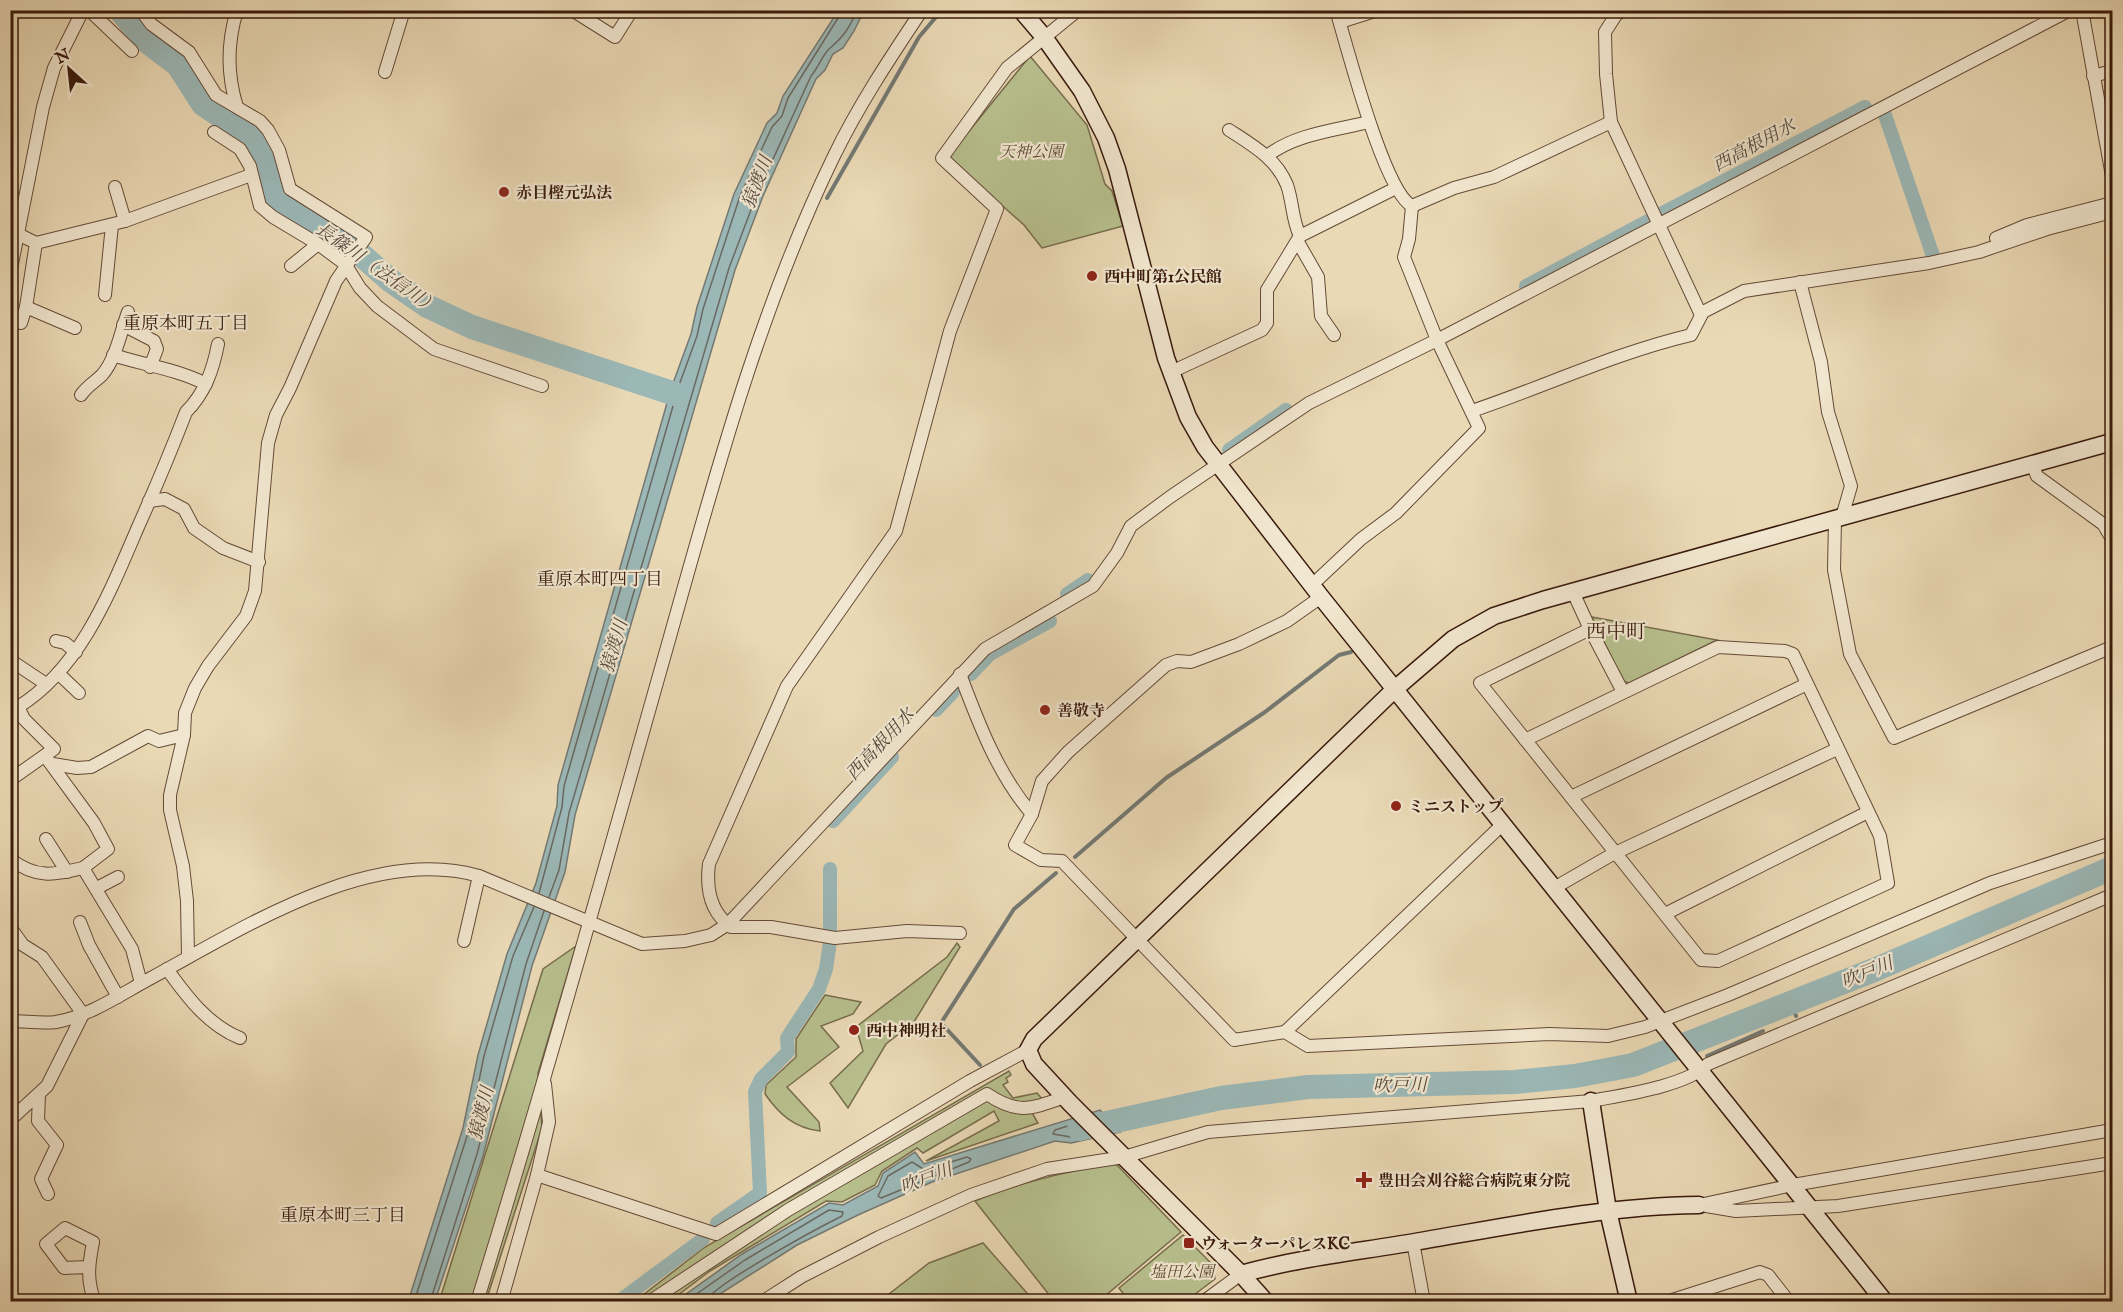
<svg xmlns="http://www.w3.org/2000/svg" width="2123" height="1312" viewBox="0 0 2123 1312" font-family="'IM FELL English','Noto Serif JP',serif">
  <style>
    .green { fill: #b7bf8d; stroke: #786c4c; stroke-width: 1.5 }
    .water { fill: #9bb8b7; stroke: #747973; stroke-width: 1.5 }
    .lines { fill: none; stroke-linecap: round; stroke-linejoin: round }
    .shore { stroke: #6a6962; stroke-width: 1.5 }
    .stream { stroke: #747973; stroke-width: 4 }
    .canal { stroke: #9bb8b7; stroke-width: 14 }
    .river { stroke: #9bb8b7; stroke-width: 24 }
    .street-casing { stroke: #654a36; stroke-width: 14 }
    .secondary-casing { stroke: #391a0c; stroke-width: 19 }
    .street { stroke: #f1e6cf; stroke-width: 12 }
    .secondary { stroke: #f1e6cf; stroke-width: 16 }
    .poi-dot { fill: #8f2418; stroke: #f1e6cf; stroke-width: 2 }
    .labels { text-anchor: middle; stroke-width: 4.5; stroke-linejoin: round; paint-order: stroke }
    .park-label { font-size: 16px; font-style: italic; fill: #5f4c33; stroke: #f1e6cf }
    .poi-label { font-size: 16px; font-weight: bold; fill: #391a0c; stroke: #f1e6cf; text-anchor: start }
    .water-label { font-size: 18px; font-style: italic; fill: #56493f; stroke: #f1e6cf }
    .neighbourhood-label { font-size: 18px; fill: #391a0c; stroke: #f1e6cf }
    .quarter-label { font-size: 20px; fill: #391a0c; stroke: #f1e6cf }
  </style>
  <rect width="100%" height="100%" fill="#ead9b5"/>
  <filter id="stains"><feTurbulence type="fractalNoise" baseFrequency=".00333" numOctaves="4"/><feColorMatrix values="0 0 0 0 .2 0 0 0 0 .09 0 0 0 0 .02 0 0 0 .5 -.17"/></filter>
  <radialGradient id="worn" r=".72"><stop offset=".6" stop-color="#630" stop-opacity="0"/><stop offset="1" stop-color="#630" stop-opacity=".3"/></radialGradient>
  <g class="green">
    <polygon points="1030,56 1087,125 1105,184 1112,191 1123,226 1042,248 1024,225 948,157"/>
    <polygon points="1592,617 1717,640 1629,683 1623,681"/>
    <polygon points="957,943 960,947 914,1022 886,1044 848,1108 830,1083 863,1051 856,1027 947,957"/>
    <polygon points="576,946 538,1073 542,1128 486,1301 439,1302 543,969"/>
    <path d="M825,995L861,1002L853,1014L821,1026L839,1047L787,1087L819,1122L820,1131C794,1128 779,1114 765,1094L766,1085L796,1057V1039Z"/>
    <polygon points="1009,1071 1011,1075 1006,1078 1008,1082 1003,1085 1013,1098 1037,1093 1050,1108 1031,1111 1038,1123 926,1161 999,1121 994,1111 923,1153 917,1148 882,1171 875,1185 842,1202 826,1201 710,1271 670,1301 634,1302 705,1247"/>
    <path d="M1112,1163L1118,1166L1181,1232L1099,1301H1054L975,1201C1019,1182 1064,1173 1112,1163Z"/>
    <polygon points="1183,1235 1213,1265 1215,1279 1186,1301 1129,1301 1119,1288"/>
    <polygon points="983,1243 1034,1301 880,1301 929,1263"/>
  </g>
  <g class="water">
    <polygon points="838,11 864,11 854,31 843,48 833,54 825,70 816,79 763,196 735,270 575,815 565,872 532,966 483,1156 435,1301 408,1302 463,1128 478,1055 507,954 536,883 557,806 558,785 667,403 644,390 648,377 672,386 691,334 697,307 734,194 767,123 777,113 783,96"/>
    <polygon points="1100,1110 1120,1132 1071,1143 1055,1141 932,1182 858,1215 797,1245 709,1301 675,1302 742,1254 829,1203 843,1205 878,1186 883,1173 915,1152 924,1164"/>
  </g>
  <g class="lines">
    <g class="shore">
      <polyline points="539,893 562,807 564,786 673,406 669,394 678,388 697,336 703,309 740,196 772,127 782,116 788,98 843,10"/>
      <path d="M549,897L559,870L569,813L729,268L757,194L811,76C818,68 822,56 829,49C844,36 849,29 857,10"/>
      <polyline points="1077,1123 1055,1130 1053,1134 1071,1137 1087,1134"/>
      <polygon points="967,1157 971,1159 969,1162 881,1198 878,1196 888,1176 912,1162 925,1170"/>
      <polyline points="414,1302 469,1130 484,1056 513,956 534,907"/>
      <polyline points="430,1302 477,1154 526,964 544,911"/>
      <path d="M685,1302L745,1260L829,1210L843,1212L842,1216C822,1226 708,1287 706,1302"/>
    </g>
    <g class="stream">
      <polyline points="827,198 919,37 942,10"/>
      <polyline points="1075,857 1166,778 1265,712 1339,655 1351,652"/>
      <polyline points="1790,1002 1796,1016"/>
      <polyline points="1707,1056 1763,1031"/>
      <polyline points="980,1065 941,1023 1014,909 1056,873"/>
    </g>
    <g class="canal">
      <polyline points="1885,115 1933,256"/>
      <polyline points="1659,215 1865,107"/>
      <polyline points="1526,286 1650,220"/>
      <polyline points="1229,450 1286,410"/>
      <polyline points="1067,594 1088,580"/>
      <polyline points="971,674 990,654 1050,621"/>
      <polyline points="936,710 953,692"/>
      <polyline points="833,821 892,757"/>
      <polyline points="830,869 830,932"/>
      <polyline points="717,1223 760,1193 755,1092 761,1079 788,1052 787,1038 819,989 826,969 830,942"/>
      <polyline points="618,1302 703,1239"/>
    </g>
    <g class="river">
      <polyline points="120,10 145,40 178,65 203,104 253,138 262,153 271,188 279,201 351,246 391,281 427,306 472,327 675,394"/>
      <polyline points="1079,1129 1221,1098 1308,1087 1515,1082 1575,1076 1633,1065 1874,970 2112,868"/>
    </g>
    <g class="street-casing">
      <g id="street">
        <polyline points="89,10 132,51"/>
        <polyline points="141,10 151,24 189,52 216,95 260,121 268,130 279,150 290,189 366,237 336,281 290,388 276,415 268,443 255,591 246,616 208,666 195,688 185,713 184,735 170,795 170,810 183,866 187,901 188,957"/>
        <polyline points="572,10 615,37 632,10"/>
        <path d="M1336,10C1347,46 1384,192 1412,206"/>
        <polyline points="1623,10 1616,15 1605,32 1606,74 1611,122 1701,315"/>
        <polyline points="2082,10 2112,176"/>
        <polyline points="1340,22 1378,10"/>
        <polyline points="385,72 404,10"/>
        <polyline points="2093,76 2112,71"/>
        <path d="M237,107C227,74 227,44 237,10"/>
        <path d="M1229,130C1252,145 1276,158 1287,185C1293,202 1292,220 1300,236L1396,188"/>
        <polyline points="214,132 240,149 250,166 260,206 273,217 318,244 345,264 360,288 377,306 434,349 542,386"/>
        <path d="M1267,156C1295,134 1336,130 1369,122"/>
        <polyline points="115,187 125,221"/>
        <polyline points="1412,206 1454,188 1494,177 1611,122"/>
        <polyline points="18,234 36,243 26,307 21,323"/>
        <polyline points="1996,238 2027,225 2112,203"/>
        <polyline points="1298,242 1318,277 1321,316 1334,335"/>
        <polyline points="36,243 125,221 251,175"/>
        <polyline points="291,266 318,244"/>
        <polyline points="10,274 43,107 54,68 83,10"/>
        <polyline points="1800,282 1821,362 1828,412 1851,486 1842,517"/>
        <polyline points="105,295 112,225"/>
        <polyline points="26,307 75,328"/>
        <polyline points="123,325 154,341 157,349 150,367"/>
        <path d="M113,355C144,365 176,369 206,384"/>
        <polyline points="1171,372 1262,330 1267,323 1267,290 1300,236"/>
        <path d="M81,395C87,386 95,382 102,375C116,359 121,331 128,312"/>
        <path d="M1472,411C1546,386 1615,353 1691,335L1703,312L1744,291L1929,263L1979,252L2047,229L2112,212"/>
        <polyline points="2032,464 2037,476 2103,524 2112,539"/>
        <polyline points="149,501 165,499 184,509 194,528 223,548 259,562"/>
        <polyline points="1835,519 1834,570 1850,654 1894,738 2112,647"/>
        <polyline points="1312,585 1361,539 1396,513 1479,428 1437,340 1404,257 1409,239 1412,206"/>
        <polyline points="1573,592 1590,629"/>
        <polyline points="1321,597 1287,621 1239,644 1191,662 1177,661 1166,665 1068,752 1042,781 1032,814 1015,845 1041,860 1062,861 1234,1040 1285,1032 1308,1046 1549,1034 1608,1036 1645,1027 1728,995 1990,883 2112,843"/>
        <polyline points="56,641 65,643 76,652"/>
        <polyline points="10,660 46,684"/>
        <polyline points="58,673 79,693"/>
        <path d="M960,674C978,722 998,775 1032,814"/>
        <path d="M18,707C81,668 110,592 138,527C155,489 171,451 186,412C205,393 213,370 218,344"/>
        <polyline points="1525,740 1718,647 1785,651 1793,654 1880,836 1888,883 1718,961 1701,960 1480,683 1590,629 1623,692"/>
        <polyline points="45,756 94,823 108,849 83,868"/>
        <polyline points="53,764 77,768 91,767 148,736 159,741 184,735"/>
        <polyline points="10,780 54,749 24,719 18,707 12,710"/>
        <polyline points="1571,797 1807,684"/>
        <polyline points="46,839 67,872"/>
        <path d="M10,859C37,879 53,875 83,868L132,949L141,983"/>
        <polyline points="97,888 118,877"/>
        <polyline points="1554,888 1613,854 1837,749"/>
        <polyline points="1665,914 1868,812"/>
        <polyline points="80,922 89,945 118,997"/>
        <polyline points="10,927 23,945 42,957 83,1014"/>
        <path d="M960,933L907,931L835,938L771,927H731C710,912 706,888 709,864L787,686L896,531L950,331L997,209L942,158L1007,68L1078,10"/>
        <polyline points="464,941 479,876"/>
        <path d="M167,969C187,997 208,1025 240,1038"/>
        <path d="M10,1021C25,1021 42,1024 56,1022C90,1016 121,994 151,978C243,928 371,845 479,876L642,944L685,941L711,935L728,924L985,649L1093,586L1117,553L1131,526L1170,497L1309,403L1437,340L2070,10"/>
        <polyline points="1285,1032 1503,824"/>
        <polyline points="545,1084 549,1122 537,1175 716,1234 970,1081 1028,1050"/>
        <polyline points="39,1094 38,1121 57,1145 41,1179 48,1194"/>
        <polyline points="10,1120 47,1086 83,1014"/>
        <polyline points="1699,1205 1793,1185 2112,1130"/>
        <polyline points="1706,1206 1736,1211 1838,1206 2112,1163"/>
        <polyline points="1413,1242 1424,1302"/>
        <path d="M88,1267L64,1268L46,1244L65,1228L93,1242C89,1263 86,1280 95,1302"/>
        <path d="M477,1302C540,1098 598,892 656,686C707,508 752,325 833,158C858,106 890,58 922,10"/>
        <polyline points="501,1302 537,1175"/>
        <path d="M649,1302L788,1210L987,1094C1018,1115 1031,1109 1065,1097"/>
        <path d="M762,1302L801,1277L879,1237L971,1195L1047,1169L1124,1157L1208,1132L1591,1101C1622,1095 1687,1086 1708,1064L2112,895"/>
        <polyline points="1203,1302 1241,1274"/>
        <polyline points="1666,1302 1760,1272 1768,1275 1789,1302"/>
      </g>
    </g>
    <g class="secondary-casing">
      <g id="secondary">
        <polyline points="1021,10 1044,37 1082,91 1106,138 1117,169 1166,358 1188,417 1205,447 1321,597 1885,1302"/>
        <polyline points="1591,1101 1608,1211 1629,1302"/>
        <path d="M1699,1205C1604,1206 1509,1226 1415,1242C1356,1252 1298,1258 1241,1274L1070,1103L1034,1064L1028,1050L1034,1039L1396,688L1453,639L1494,616L1543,600L2112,442"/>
        <polyline points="1241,1274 1266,1302"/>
      </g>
    </g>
    <use href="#street" class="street"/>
    <use href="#secondary" class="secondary"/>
  </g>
  <g class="poi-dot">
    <circle cx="504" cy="192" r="6"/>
    <circle cx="1092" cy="276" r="6"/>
    <circle cx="1045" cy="710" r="6"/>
    <circle cx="1396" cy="806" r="6"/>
    <circle cx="854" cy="1030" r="6"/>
    <path d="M1361 1171h6v6h6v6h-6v6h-6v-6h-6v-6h6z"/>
    <rect x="1183" y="1237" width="12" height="12" rx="3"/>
  </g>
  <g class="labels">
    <g class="park-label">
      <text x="1031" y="157">天神公園</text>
      <text x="1182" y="1277">塩田公園</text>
    </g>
    <g class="poi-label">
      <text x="516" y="198">赤目樫元弘法</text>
      <text x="1104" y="282">西中町第1公民館</text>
      <text x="1057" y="716">善敬寺</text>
      <text x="1408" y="812">ミニストップ</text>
      <text x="866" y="1036">西中神明社</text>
      <text x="1378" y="1186">豊田会刈谷総合病院東分院</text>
      <text x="1201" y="1249">ウォーターパレスKC</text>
    </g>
    <g class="water-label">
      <text transform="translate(1754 145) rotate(-28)" y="6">西高根用水</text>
      <text transform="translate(757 182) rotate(-69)" y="6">猿渡川</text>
      <text transform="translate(377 268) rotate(35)" y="6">長篠川（法信川）</text>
      <text transform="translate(614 646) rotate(-74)" y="6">猿渡川</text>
      <text transform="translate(880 744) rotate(-47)" y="6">西高根用水</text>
      <text transform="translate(1867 972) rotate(-22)" y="6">吹戸川</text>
      <text transform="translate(1400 1085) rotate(-1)" y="6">吹戸川</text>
      <text transform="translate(481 1113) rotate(-76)" y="6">猿渡川</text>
      <text transform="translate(926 1178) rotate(-21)" y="6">吹戸川</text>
    </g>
    <g class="neighbourhood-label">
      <text x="186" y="329">重原本町五丁目</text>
      <text x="600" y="585">重原本町四丁目</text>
      <text x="343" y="1221">重原本町三丁目</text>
    </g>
    <g class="quarter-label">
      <text x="1616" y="638">西中町</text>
    </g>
  </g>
  <rect width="2123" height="1312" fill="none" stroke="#ead9b5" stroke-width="36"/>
  <rect x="12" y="12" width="2099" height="1288" fill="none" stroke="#391a0c" stroke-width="3"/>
  <rect x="18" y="18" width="2087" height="1276" fill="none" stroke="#391a0c" stroke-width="1.5"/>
  <g transform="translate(69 69) rotate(333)" stroke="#f1e6cf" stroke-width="4.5" paint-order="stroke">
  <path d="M0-4.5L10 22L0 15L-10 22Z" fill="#391a0c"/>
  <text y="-9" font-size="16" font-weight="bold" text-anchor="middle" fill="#391a0c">N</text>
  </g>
  <rect width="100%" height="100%" filter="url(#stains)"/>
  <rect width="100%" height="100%" fill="url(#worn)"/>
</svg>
